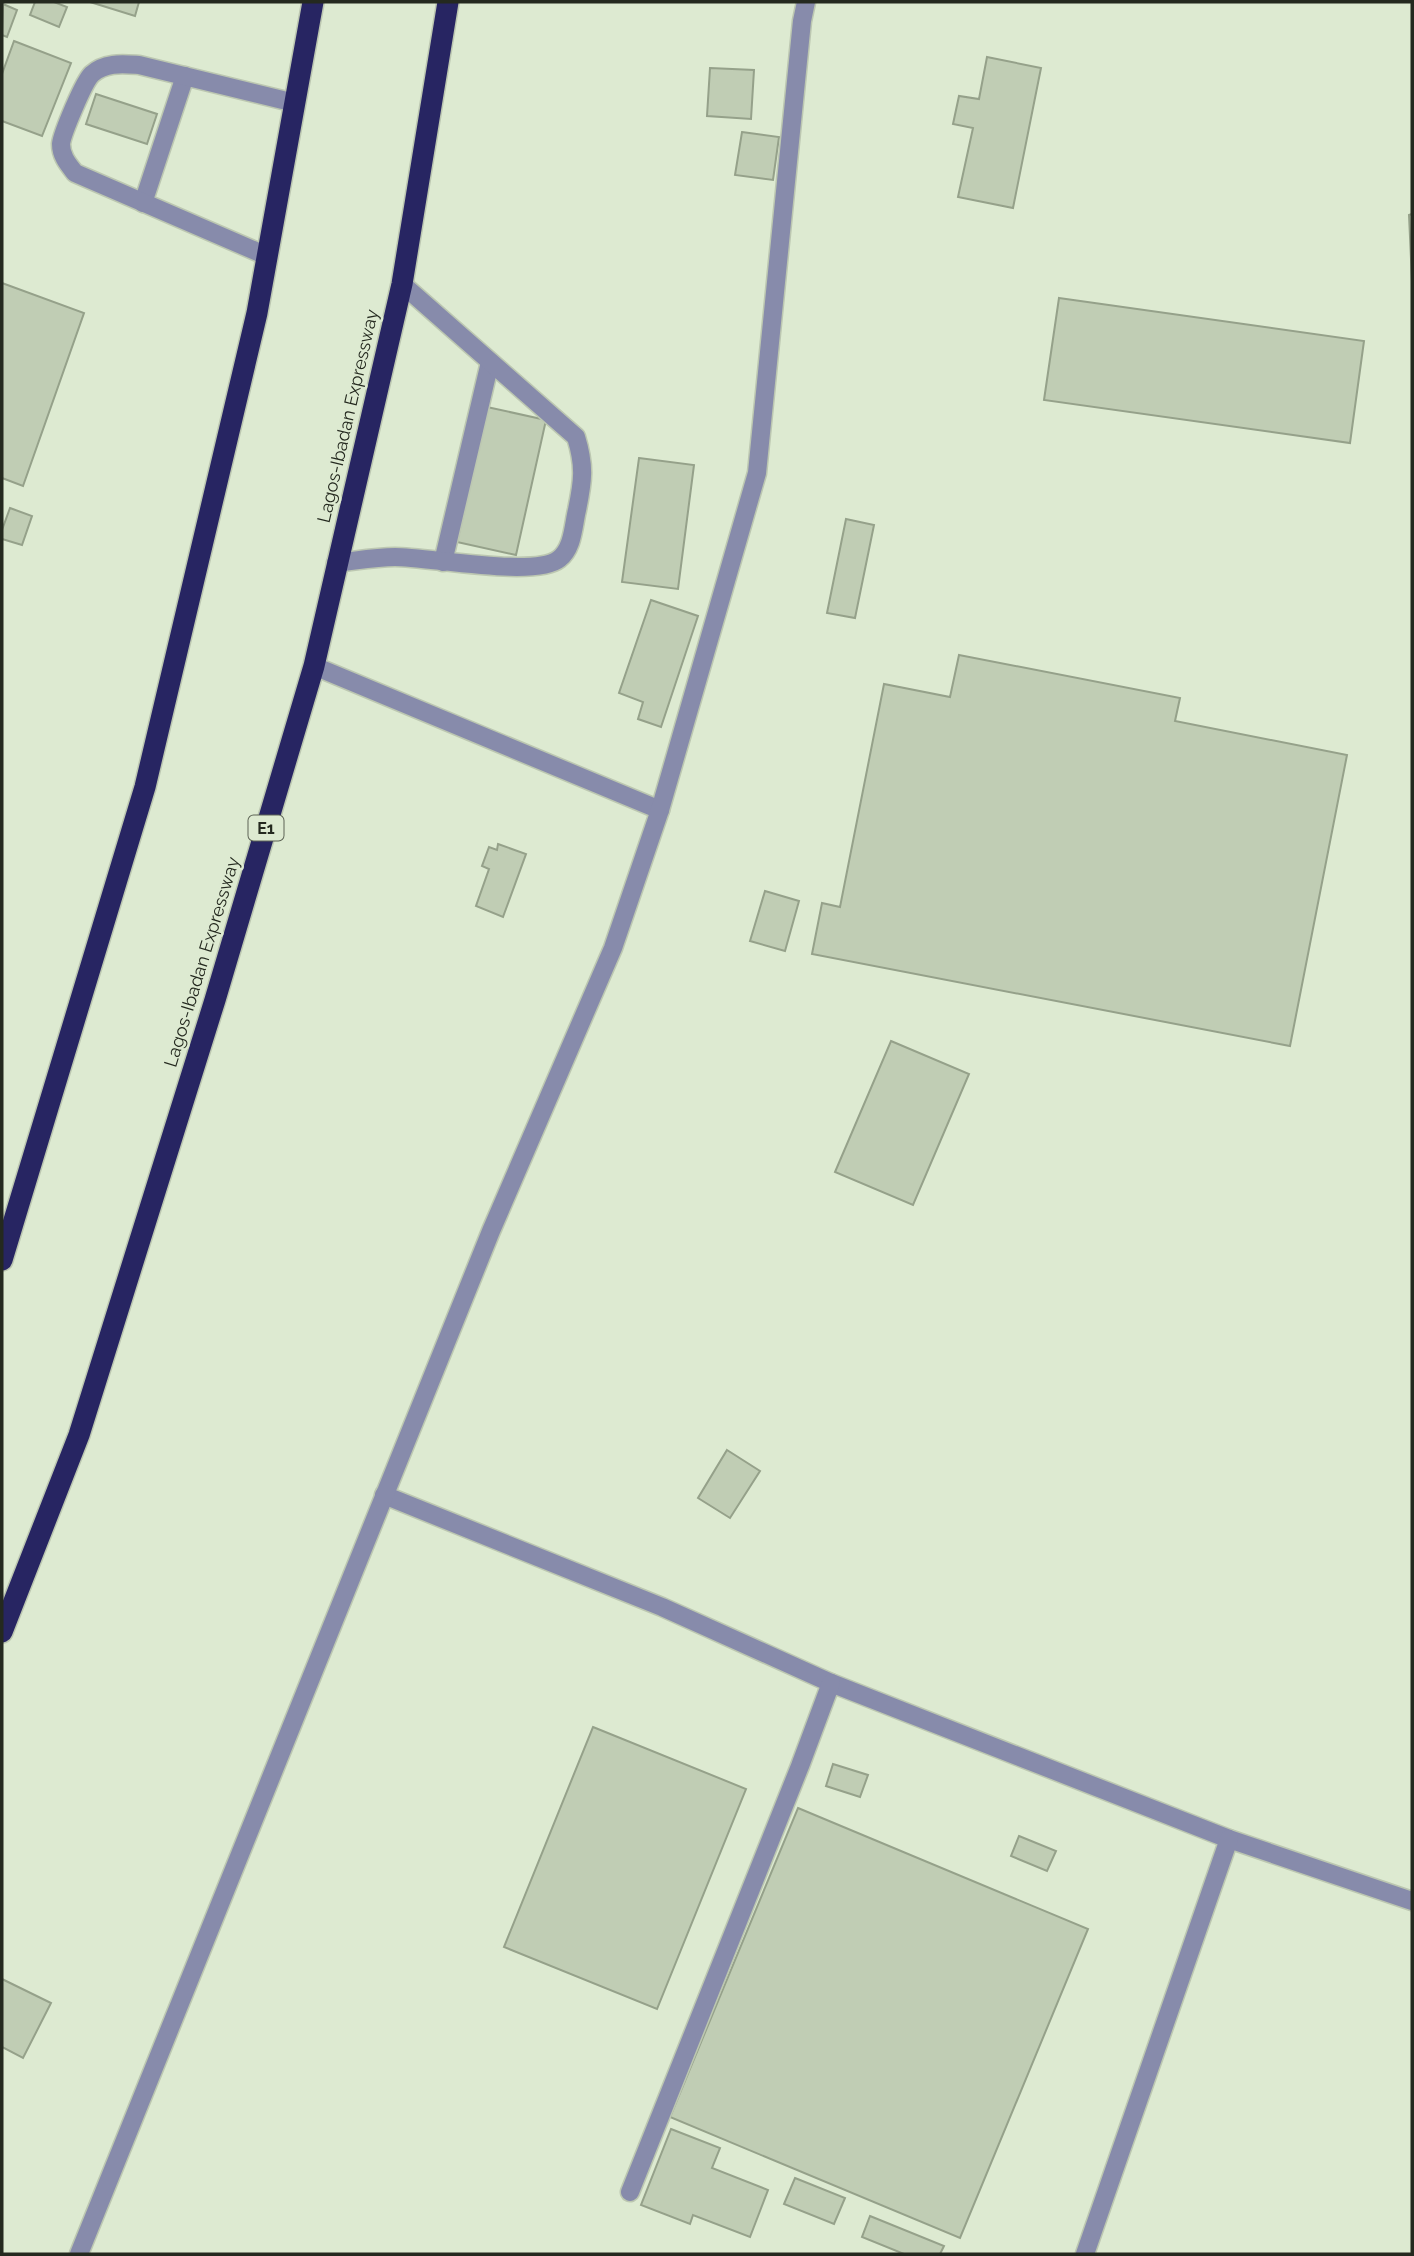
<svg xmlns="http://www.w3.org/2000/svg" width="1414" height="2256" viewBox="0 0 1414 2256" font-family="Raleway,sans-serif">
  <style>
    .building { fill: #c0cdb4; stroke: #95a18a; stroke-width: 2 }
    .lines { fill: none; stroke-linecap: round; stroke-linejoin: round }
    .minor-casing { stroke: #bcc7b1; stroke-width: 21 }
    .highway-casing { stroke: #bcc7b1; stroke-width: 24 }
    .minor { stroke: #878bab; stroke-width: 18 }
    .highway { stroke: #272562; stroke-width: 21 }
    .labels { text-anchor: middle; stroke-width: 5; stroke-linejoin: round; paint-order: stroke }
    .shield { fill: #ddead1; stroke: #5c6354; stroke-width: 2 }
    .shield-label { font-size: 16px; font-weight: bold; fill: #24291f }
    .street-label { font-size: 18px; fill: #24291f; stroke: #ddead1 }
  </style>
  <rect width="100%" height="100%" fill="#ddead1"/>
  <g class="building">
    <polygon points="35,2 54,2 67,7 59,27 30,15"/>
    <polygon points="90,2 139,2 135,16"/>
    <polygon points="3,4 17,10 7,37 2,35"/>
    <polygon points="14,41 71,63 42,136 2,121 2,74"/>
    <polygon points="987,57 1041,68 1013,208 958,197 973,128 953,124 959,96 979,99"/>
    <polygon points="710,68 754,70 751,119 707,116"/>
    <polygon points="96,94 157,114 147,144 86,124"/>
    <polygon points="742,132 779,137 773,180 735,175"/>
    <polygon points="1412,214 1412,281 1409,215"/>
    <polygon points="2,283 84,313 23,486 2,478"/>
    <polygon points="1059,298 1364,341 1350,443 1044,400"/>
    <polygon points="487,407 546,420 516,555 457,542"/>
    <polygon points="639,458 694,465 678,589 622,582"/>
    <polygon points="10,508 32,516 22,545 2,539 2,530"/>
    <polygon points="846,519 874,525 855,618 827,613"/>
    <polygon points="651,600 698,616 661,727 638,719 643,702 619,693"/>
    <polygon points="959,655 1180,698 1175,721 1347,755 1290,1046 812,954 822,903 840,907 884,684 950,697"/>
    <polygon points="498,844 526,854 503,917 476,906 489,869 482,866 489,847 497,850"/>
    <polygon points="765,891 799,901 785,951 750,941"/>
    <polygon points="891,1041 969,1074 913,1205 835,1172"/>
    <polygon points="727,1450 760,1471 730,1518 698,1498"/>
    <polygon points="593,1727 746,1789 657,2009 504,1947"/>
    <polygon points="833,1764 868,1775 860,1797 826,1786"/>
    <polygon points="798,1808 1088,1929 960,2238 670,2117"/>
    <polygon points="1019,1836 1056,1851 1047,1871 1011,1856"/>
    <polygon points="2,1979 51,2003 23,2058 2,2047"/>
    <polygon points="671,2129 720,2148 712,2168 768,2190 750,2237 693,2215 690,2224 641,2205"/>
    <polygon points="795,2178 845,2198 834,2224 784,2204"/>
    <polygon points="870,2216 944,2246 940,2254 904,2254 862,2237"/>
  </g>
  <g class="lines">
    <g class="minor-casing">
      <g id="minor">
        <polyline points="143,203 185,76"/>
        <path d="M267,256L75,173C68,164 61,156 61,144C62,134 84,81 92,74C105,62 123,64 139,65L295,103"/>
        <polyline points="443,562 490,362"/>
        <path d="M336,563C355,561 375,557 395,557C429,557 535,578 559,559C573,548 573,527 577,510C583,481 585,466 576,437L402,284"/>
        <polyline points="314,666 660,810"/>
        <polyline points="384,1495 662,1607 831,1683 1229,1839 1412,1901"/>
        <polyline points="630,2192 800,1766 831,1683"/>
        <polyline points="79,2254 491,1231 613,948 660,810 757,473 802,21 806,2"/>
        <polyline points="1085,2254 1229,1839"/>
      </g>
    </g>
    <g class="highway-casing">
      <g id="highway">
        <polyline points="2,1260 145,787 257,313 313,2"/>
        <polyline points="2,1632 79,1435 215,1000 314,666 402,284 448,2"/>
      </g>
    </g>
    <use href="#minor" class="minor"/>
    <use href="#highway" class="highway"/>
  </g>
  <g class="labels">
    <rect class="shield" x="248.5" y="815.5" width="35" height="25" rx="5"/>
    <g class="shield-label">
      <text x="266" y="834">E1</text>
    </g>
    <g class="street-label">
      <text transform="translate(348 416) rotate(-77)" y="6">Lagos-Ibadan Expressway</text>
      <text transform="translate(202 962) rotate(-73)" y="6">Lagos-Ibadan Expressway</text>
    </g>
  </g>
  <rect width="1414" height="2256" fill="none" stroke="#24291f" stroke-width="7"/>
</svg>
